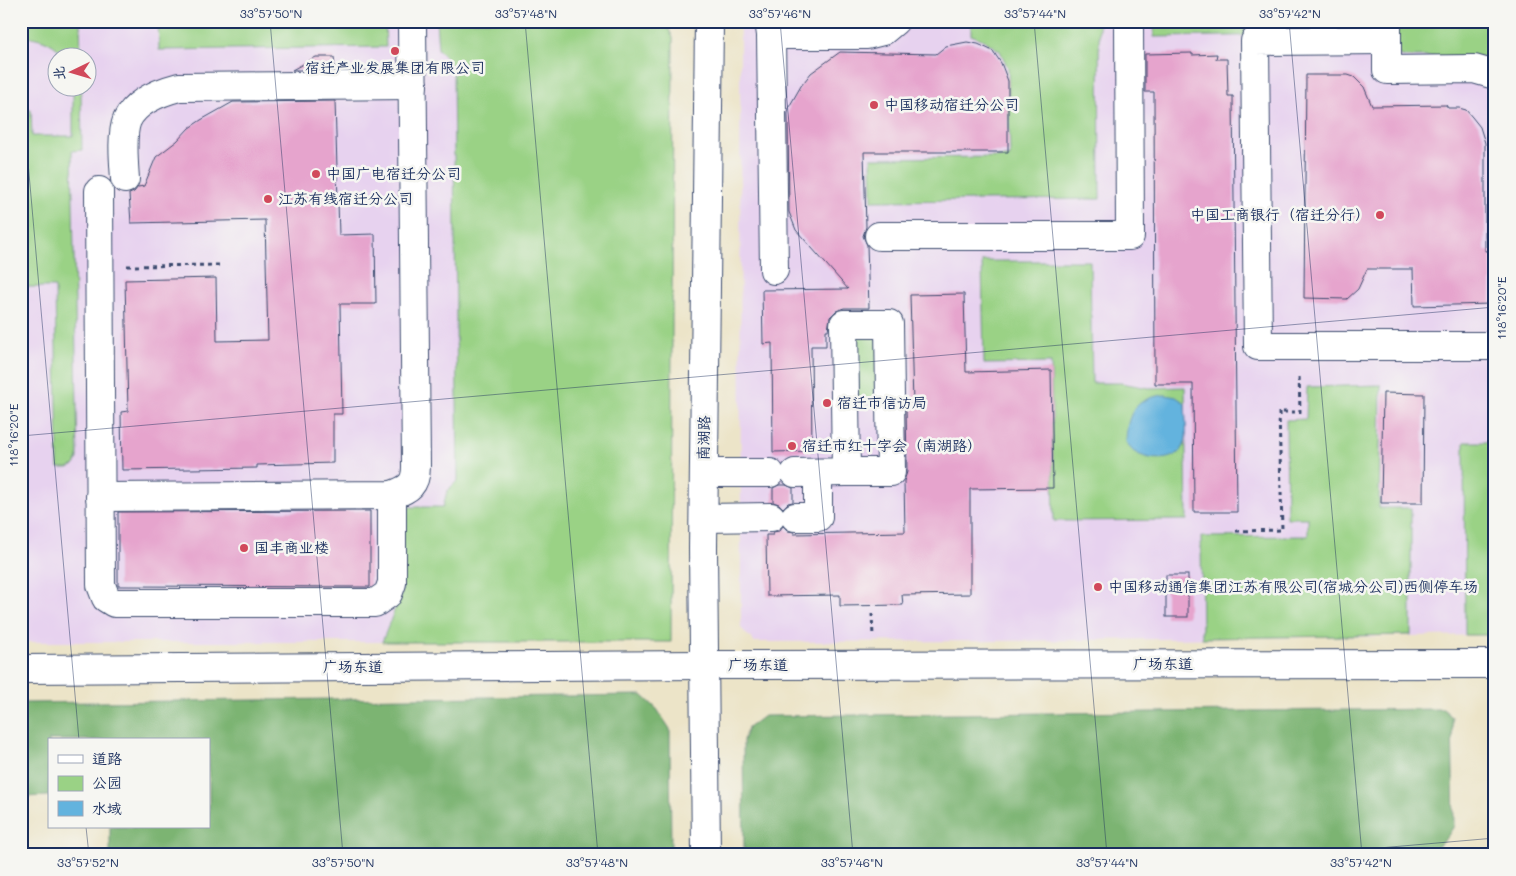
<svg xmlns="http://www.w3.org/2000/svg" width="1516" height="876" viewBox="0 0 1516 876" font-family="Mali,'LXGW WenKai TC',sans-serif">
  <style>
    .built { fill: #e7d2ef; fill-rule: evenodd }
    .green { fill: #9ad285; stroke: #5a8072 }
    .forest { fill: #7bb472; stroke: #4b7268 }
    .water { fill: #63b3de; stroke: #3f719e }
    .building { fill: #e6a4cd }
    .lines { fill: none; stroke-linecap: round; stroke-linejoin: round }
    .minor-casing { stroke: #3a4a6e; stroke-width: 30 }
    .path { stroke: #3a4a6e; stroke-width: 3; stroke-dasharray: 4 4; stroke-linecap: butt }
    .minor { stroke: #fff; stroke-width: 28 }
    .ticks { fill: none; stroke: #1b2f5e; stroke-width: 1; stroke-opacity: 0.45 }
    .poi-dot { fill: #d1495b; stroke: #f6f6f2; stroke-width: 2 }
    .labels { text-anchor: middle; stroke-width: 5; stroke-linejoin: round; paint-order: stroke }
    .poi-label { font-size: 15px; fill: #1b2f5e; stroke: #f6f6f2; text-anchor: start }
    .street-label { font-size: 15px; fill: #1b2f5e; stroke: #f6f6f2 }
    .neatline { fill: none; stroke: #1b2f5e; stroke-width: 2 }
    .ticks-label { font-size: 12px; text-anchor: middle; fill: #1b2f5e }
  </style>
  <rect width="100%" height="100%" fill="#f6f6f2"/>
  <filter id="ink" filterUnits="userSpaceOnUse"><feTurbulence type="fractalNoise" baseFrequency=".02" numOctaves="2"/><feDisplacementMap in="SourceGraphic" scale="10" xChannelSelector="R" yChannelSelector="G"/><feConvolveMatrix kernelMatrix="1 2 1 2 8 2 1 2 1" color-interpolation-filters="sRGB"/></filter>
  <filter id="wash" filterUnits="userSpaceOnUse"><feTurbulence type="fractalNoise" baseFrequency=".0096" numOctaves="4" result="noise"/><feDisplacementMap in="SourceGraphic" scale="20" xChannelSelector="R" yChannelSelector="G"/><feGaussianBlur stdDeviation="1.12" result="paint"/><feColorMatrix in="noise" values="0 0 0 0 0 0 0 0 0 0 0 0 0 0 0 0 0 1.4 0 .05"/><feComposite in="paint" operator="in"/></filter>
  <g filter="url(#wash)">
    <rect width="100%" height="100%" fill="#ece4c8"/>
    <g class="built">
      <path d="M21,21H665L673,38L671,642H21ZM58,58H88V88H58Z"/>
      <polygon points="740,21 1495,21 1495,635 994,641 754,642 741,628"/>
    </g>
    <g class="green">
      <path d="M21,21H80L81,57H65C54,42 40,37 21,36Z"/>
      <polygon points="158,21 385,21 386,47 159,50"/>
      <polygon points="436,21 665,21 673,38 671,642 382,642 402,591 402,507 443,507 447,491 458,480 453,73 448,60 438,49"/>
      <polygon points="971,21 1099,21 1100,199 872,201 871,158 1010,157 1008,68 1000,51 984,40 971,35"/>
      <polygon points="1154,21 1375,21 1376,34 1154,37"/>
      <polygon points="1394,21 1495,21 1495,61 1486,57 1404,57 1396,54"/>
      <polygon points="73,88 81,88 82,150 72,151 78,458 75,465 68,468 58,468 55,287 21,287 21,110 31,110 32,136 73,136"/>
      <polygon points="982,261 1090,261 1092,383 1121,383 1149,388 1185,387 1187,520 1054,521 1051,363 984,364"/>
      <polygon points="877,329 882,401 858,402 856,334"/>
      <polygon points="1381,385 1379,508 1411,508 1411,635 1202,638 1201,537 1308,536 1308,518 1287,518 1286,420 1306,419 1307,387"/>
      <polygon points="1464,442 1495,442 1495,635 1465,635"/>
    </g>
    <g class="forest">
      <polygon points="642,695 657,709 670,729 671,855 110,855 110,827 209,827 209,740 49,740 49,796 21,797 21,703"/>
      <polygon points="1443,709 1452,717 1454,826 1447,837 1430,855 744,855 743,740 748,728 764,716"/>
    </g>
    <path class="water" d="M1165,395L1176,397L1185,403C1185,412 1188,435 1185,443C1179,463 1148,462 1133,451C1131,449 1128,445 1126,442C1127,413 1135,398 1165,395Z"/>
    <g id="blocks">
      <g class="building">
        <polygon points="967,42 978,44 993,51 1001,63 1008,81 1008,152 864,152 866,227 863,236 867,245 869,308 844,308 836,311 830,317 828,330 826,330 826,346 811,346 812,451 773,452 772,343 763,344 762,290 848,289 796,230 789,212 788,114 789,107 801,86 811,73 840,52 936,54 946,46"/>
        <polygon points="1192,53 1192,55 1217,54 1216,59 1227,59 1228,96 1233,96 1237,512 1194,512 1193,384 1155,384 1154,92 1145,92 1145,54"/>
        <polygon points="316,57 334,57 335,70 292,70"/>
        <polygon points="1306,75 1348,75 1354,77 1364,87 1372,106 1446,105 1448,108 1459,108 1466,110 1472,117 1480,127 1485,143 1485,251 1491,251 1491,304 1414,306 1413,269 1367,269 1358,289 1347,299 1304,298"/>
        <polygon points="335,101 339,235 375,234 376,304 340,304 342,414 333,414 333,463 257,465 257,468 122,470 121,412 128,411 125,280 216,278 217,341 268,340 265,220 131,223 129,194 134,192 138,187 144,186 156,157 177,141 189,128 201,120 233,102"/>
        <polygon points="964,294 966,372 1051,370 1053,488 970,489 970,594 902,595 903,605 840,606 840,595 767,596 766,535 773,535 773,532 779,531 783,526 788,531 794,532 794,534 905,532 904,481 907,472 906,404 913,404 910,295"/>
        <polygon points="1383,393 1424,394 1423,503 1381,503"/>
        <polygon points="779,485 786,485 793,488 793,502 788,503 783,508 779,504 773,502 773,488"/>
        <polygon points="370,511 370,587 118,586 118,512"/>
        <rect x="1166" y="575" width="22" height="42"/>
      </g>
    </g>
  </g>
  <g filter="url(#ink)">
    <use href="#blocks" fill-opacity="0" stroke="#3a4a6e" stroke-width="1"/>
    <g class="lines">
      <g class="minor-casing">
        <g id="minor">
          <polyline points="769,21 771,35 774,270"/>
          <polyline points="1387,22 1387,70 1474,69 1495,75"/>
          <polyline points="771,35 867,35 883,31 895,21"/>
          <polyline points="1387,40 1255,41 1258,346 1495,346"/>
          <path d="M125,179C124,163 121,135 127,120C136,101 160,92 179,87L413,85"/>
          <polyline points="99,191 101,585 106,598 114,603 375,603 388,594 392,583 392,495"/>
          <polyline points="879,236 1130,236 1129,21"/>
          <polyline points="704,473 770,473"/>
          <polyline points="795,473 846,472 844,324 889,324 891,472 846,472"/>
          <path d="M100,497L392,495C409,489 416,485 416,466L412,21"/>
          <polyline points="795,517 818,517 818,473"/>
          <polyline points="704,518 771,517"/>
          <polyline points="21,669 704,665 1495,664"/>
          <polyline points="706,855 703,549 709,21"/>
        </g>
      </g>
      <g class="path">
        <polyline points="127,266 223,265"/>
        <polyline points="1236,531 1282,530 1279,412 1300,412 1299,374"/>
        <polyline points="872,613 873,637"/>
      </g>
      <use href="#minor" class="minor"/>
    </g>
  </g>
  <path class="ticks" d="M270,21L343,855M525,21L598,855M780,21L853,855M1034,21L1107,855M1289,21L1362,855M21,83L79,740M21,436L1495,307M86,827L89,855M1298,855L1495,838"/>
  <g class="poi-dot">
    <circle cx="395" cy="51" r="5"/>
    <circle cx="874" cy="105" r="5"/>
    <circle cx="316" cy="174" r="5"/>
    <circle cx="268" cy="199" r="5"/>
    <circle cx="1380" cy="215" r="5"/>
    <circle cx="827" cy="403" r="5"/>
    <circle cx="792" cy="446" r="5"/>
    <circle cx="244" cy="548" r="5"/>
    <circle cx="1098" cy="587" r="5"/>
  </g>
  <g class="labels">
    <g class="poi-label">
      <text x="395" y="73" text-anchor="middle">宿迁产业发展集团有限公司</text>
      <text x="884" y="110">中国移动宿迁分公司</text>
      <text x="326" y="179">中国广电宿迁分公司</text>
      <text x="278" y="204">江苏有线宿迁分公司</text>
      <text x="1370" y="220" text-anchor="end">中国工商银行（宿迁分行）</text>
      <text x="837" y="408">宿迁市信访局</text>
      <text x="802" y="451">宿迁市红十字会（南湖路）</text>
      <text x="254" y="553">国丰商业楼</text>
      <text x="1108" y="592">中国移动通信集团江苏有限公司(宿城分公司)西侧停车场</text>
    </g>
    <g class="street-label">
      <text transform="translate(704 438) rotate(-89)" y="5">南湖路</text>
      <text x="1163" y="669">广场东道</text>
      <text x="758" y="670">广场东道</text>
      <text x="353" y="672">广场东道</text>
    </g>
  </g>
  <rect width="1516" height="876" fill="none" stroke="#f6f6f2" stroke-width="55"/>
  <rect x="48" y="738" width="162" height="90" fill="#f6f6f2" stroke="#9ea6b7"/>
  <rect x="58" y="755" width="25" height="8" fill="#ffffff" stroke="#9ea6b7"/>
  <text x="92" y="764" font-size="15" fill="#1b2f5e">道路</text>
  <rect x="58" y="776" width="25" height="15" fill="#9ad285" stroke="#9ea6b7"/>
  <text x="92" y="788" font-size="15" fill="#1b2f5e">公园</text>
  <rect x="58" y="801" width="25" height="15" fill="#63b3de" stroke="#9ea6b7"/>
  <text x="92" y="814" font-size="15" fill="#1b2f5e">水域</text>
  <g transform="translate(72 72) rotate(265)"><circle r="24" fill="#f6f6f2" stroke="#9ea6b7"/>
  <path d="M0-4L9 19L0 12L-9 19Z" fill="#d1495b"/>
  <text y="-8" font-size="14" font-weight="bold" text-anchor="middle" fill="#1b2f5e">北</text>
  </g>
  <rect x="28" y="28" width="1460" height="820" class="neatline"/>
  <g class="ticks-label">
    <text x="271" y="18">33°57'50"N</text>
    <text x="526" y="18">33°57'48"N</text>
    <text x="780" y="18">33°57'46"N</text>
    <text x="1035" y="18">33°57'44"N</text>
    <text x="1290" y="18">33°57'42"N</text>
    <text transform="translate(1502 308) rotate(-90)" y="4">118°16'20"E</text>
    <text transform="translate(14 435) rotate(-90)" y="4">118°16'20"E</text>
    <text x="88" y="867">33°57'52"N</text>
    <text x="343" y="867">33°57'50"N</text>
    <text x="597" y="867">33°57'48"N</text>
    <text x="852" y="867">33°57'46"N</text>
    <text x="1107" y="867">33°57'44"N</text>
    <text x="1361" y="867">33°57'42"N</text>
  </g>
</svg>
